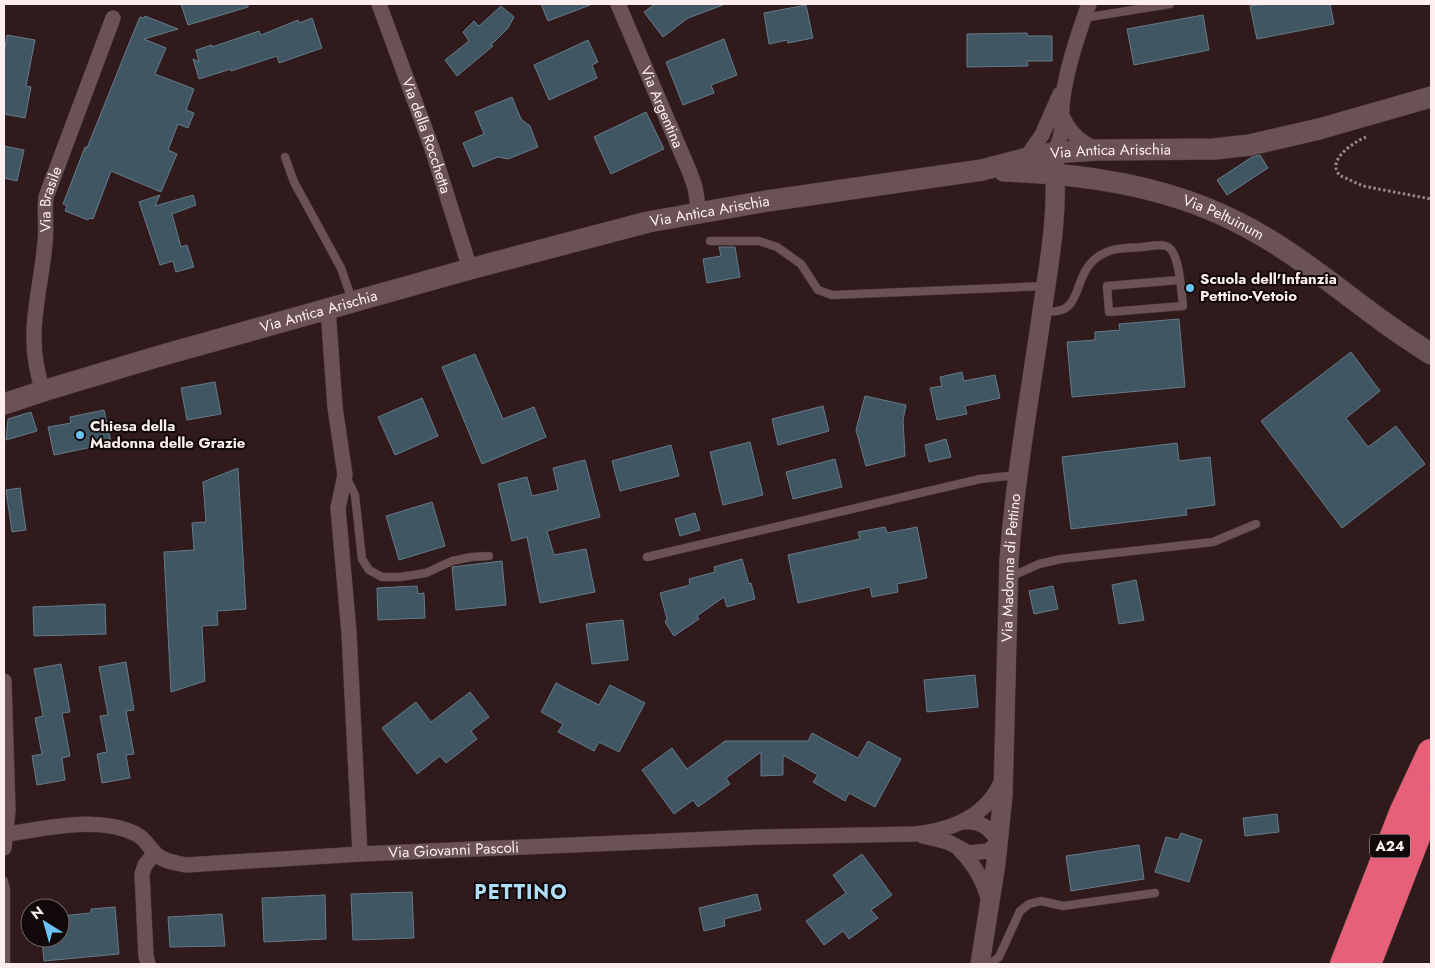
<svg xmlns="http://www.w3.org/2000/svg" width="1435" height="968" viewBox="0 0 1435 968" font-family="Jost,sans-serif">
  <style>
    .building { fill: #405663; stroke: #647b89 }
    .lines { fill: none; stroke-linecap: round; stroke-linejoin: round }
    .service-casing { stroke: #4a383a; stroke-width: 9 }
    .minor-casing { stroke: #4a383a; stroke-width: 16 }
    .tertiary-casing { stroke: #4a383a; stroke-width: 20 }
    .secondary-casing { stroke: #4a383a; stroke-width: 22 }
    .motorway-casing { stroke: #4a383a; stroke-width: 29 }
    .path { stroke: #9a8789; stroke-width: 3; stroke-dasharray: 2.5 2.5; stroke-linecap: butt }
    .service { stroke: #6b5254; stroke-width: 8 }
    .minor { stroke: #6b5254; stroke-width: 15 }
    .tertiary { stroke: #6b5254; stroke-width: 19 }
    .secondary { stroke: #6b5254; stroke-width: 21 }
    .motorway { stroke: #e76077; stroke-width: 28 }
    .poi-dot { fill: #6cc3f2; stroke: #110809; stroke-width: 2 }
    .labels { text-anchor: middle; stroke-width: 4; stroke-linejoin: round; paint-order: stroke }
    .shield { fill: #110809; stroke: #b7a9aa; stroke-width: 1 }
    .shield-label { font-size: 14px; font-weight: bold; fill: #feeeef }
    .street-label { font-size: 15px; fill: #feeeef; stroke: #110809 }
    .poi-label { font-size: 15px; font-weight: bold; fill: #feeeef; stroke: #110809; text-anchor: start }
    .district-label { font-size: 20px; font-weight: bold; letter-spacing: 1px; fill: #afdcf7; stroke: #110809 }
  </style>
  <rect width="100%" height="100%" fill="#301a1c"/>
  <g class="building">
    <polygon points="181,4 248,4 248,7 188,25"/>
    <polygon points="541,4 589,4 590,5 548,21"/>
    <polygon points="655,4 722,4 723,5 688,18 663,37 644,12"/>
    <polygon points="1263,4 1330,4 1334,24 1257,39 1250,6"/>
    <polygon points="806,5 813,38 788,43 787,40 769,44 764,13"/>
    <polygon points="501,6 514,17 508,28 491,45 493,46 457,76 445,60 469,41 463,32 474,21 479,26"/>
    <polygon points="1203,15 1209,50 1134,65 1127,29"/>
    <polygon points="145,16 178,29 144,39 166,48 155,74 194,89 186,110 194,113 188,128 178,124 168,150 177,154 161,192 111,171 93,219 89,218 88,220 65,211 67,206 63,204 85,147 87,148 130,41 140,17 144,18"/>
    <polygon points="312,18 322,48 279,63 277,56 231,71 231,69 199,79 193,59 199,62 196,50 212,45 212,47 259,31 261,35 298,20 299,23"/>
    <polygon points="1027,33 1028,36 1052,36 1052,61 1027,61 1028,66 967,67 967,34"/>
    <polygon points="7,35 35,40 26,86 31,87 25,118 4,114 4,54"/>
    <polygon points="724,39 737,75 711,85 714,93 683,105 666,62"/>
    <polygon points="588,40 598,62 592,65 597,78 549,100 534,65"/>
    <polygon points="512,97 521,119 530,126 538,147 508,159 498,157 473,167 463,143 484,134 475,112"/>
    <polygon points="646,112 664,149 611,174 594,137"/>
    <polygon points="4,146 24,150 17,181 4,178"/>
    <polygon points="1260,155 1268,168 1227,195 1217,180 1252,157"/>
    <polygon points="160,195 155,206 193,195 196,205 172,214 181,247 187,245 194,267 176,272 173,261 160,265 139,202"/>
    <polygon points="719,247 735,247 740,277 707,283 703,259 721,256"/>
    <polygon points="1179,319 1185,387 1072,397 1067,342 1095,340 1095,332 1120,330 1119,324"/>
    <polygon points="1351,352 1380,391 1346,418 1368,447 1396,426 1425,464 1342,528 1261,421"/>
    <polygon points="475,354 503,419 534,407 546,437 482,464 442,367"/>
    <polygon points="962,372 964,381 995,375 1000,398 965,406 967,414 937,420 930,388 942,386 940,377"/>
    <polygon points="215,382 221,414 187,420 181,388"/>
    <polygon points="865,396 906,405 903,420 905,456 866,466 856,430"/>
    <polygon points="422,398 438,436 395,455 378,417"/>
    <polygon points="823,406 829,431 778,445 772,419"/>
    <polygon points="104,410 111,443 54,455 48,427 71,423 70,417"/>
    <polygon points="31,412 37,431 6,440 8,419"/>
    <polygon points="946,439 951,457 929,462 925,445"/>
    <polygon points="750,442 763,495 723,505 710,452"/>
    <polygon points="1177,443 1179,461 1210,457 1215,505 1186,509 1187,515 1071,529 1062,457"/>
    <polygon points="671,445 679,476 620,491 612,461"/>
    <polygon points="835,459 842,487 793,499 786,472"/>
    <polygon points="585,460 600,517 547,531 554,555 586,549 595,592 540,603 527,537 512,541 498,484 527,477 532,496 558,490 553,468"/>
    <polygon points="238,468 246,609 217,611 218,625 202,626 205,681 171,692 164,552 194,550 192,523 206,522 203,482"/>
    <polygon points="20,488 26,530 12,532 6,490"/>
    <polygon points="432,502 445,546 399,560 386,516"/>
    <polygon points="695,513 700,530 680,536 675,519"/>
    <polygon points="885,527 887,533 917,527 927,578 897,584 898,592 872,597 870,587 798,603 788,555 860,539 858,532"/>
    <polygon points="742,559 749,584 751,583 755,599 727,607 724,597 697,616 699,619 674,636 665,622 667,619 660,593 690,585 689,579 715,572 714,567"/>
    <polygon points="502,561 506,605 456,610 452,567"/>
    <polygon points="1136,580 1144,620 1119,624 1112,585"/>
    <polygon points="417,586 418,594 424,593 425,618 378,620 377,588"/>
    <polygon points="1053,586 1058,609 1034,614 1029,591"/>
    <polygon points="105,604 106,634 34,636 33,607"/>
    <polygon points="623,620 628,660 592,664 586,624"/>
    <polygon points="126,662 134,710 126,711 134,754 126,755 130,778 102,783 97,754 107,752 100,716 108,715 99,667"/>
    <polygon points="61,664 70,712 62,713 70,756 62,758 65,780 37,785 32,756 42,754 35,718 43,716 34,669"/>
    <polygon points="975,675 978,707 927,712 924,680"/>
    <polygon points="556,683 599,705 610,685 645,703 619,752 599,742 594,751 558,732 563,724 541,712"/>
    <polygon points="470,692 489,717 471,731 477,739 446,763 440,756 417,774 382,728 416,702 431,722"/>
    <polygon points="812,733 858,758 868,741 901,759 875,807 849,793 845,801 813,782 818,775 783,755 783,775 761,776 761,752 726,778 730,784 698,807 693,800 674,814 642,770 672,748 687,769 725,741 808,741"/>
    <polygon points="1277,814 1279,832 1245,836 1243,818"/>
    <polygon points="1181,833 1202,840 1189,882 1155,872 1166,837 1178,840"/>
    <polygon points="1139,845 1144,879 1071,891 1066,856"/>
    <polygon points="862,854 892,895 871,910 878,918 849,939 843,931 824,945 806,921 846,893 833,875"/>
    <polygon points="412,892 414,938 353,940 351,894"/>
    <polygon points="757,894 761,910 724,919 725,926 704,931 699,908"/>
    <polygon points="325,895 326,939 264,942 262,898"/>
    <polygon points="115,907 119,954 44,961 42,938 60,938 60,916 91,913 91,909"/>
    <polygon points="222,914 225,946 170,947 168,917"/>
  </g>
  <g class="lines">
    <g class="service-casing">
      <g id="service">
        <polyline points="1083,18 1170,4"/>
        <polyline points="285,157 294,182 341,268 352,300"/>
        <polyline points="710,241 759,241 777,247 801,264 818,290 832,295 1045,286"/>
        <path d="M1043,311C1087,317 1069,276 1099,256C1112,247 1128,248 1143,247C1150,246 1159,244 1166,246C1180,250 1181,292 1183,306L1109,312L1107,286L1179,280"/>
        <polyline points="346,477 355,495 362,559 369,570 382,577 400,577 426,573 452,561 471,557 489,556"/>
        <polyline points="647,557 980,479 1017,475"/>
        <polyline points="1010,577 1039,564 1061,559 1213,542 1256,524"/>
        <polyline points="4,881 6,890 6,964"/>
        <polyline points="990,964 999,957 1020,911 1029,904 1041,901 1063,906 1155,893"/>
      </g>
    </g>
    <g class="minor-casing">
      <g id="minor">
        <path id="s1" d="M379,4L432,148L470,269"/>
        <path id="s2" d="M618,4L690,173L695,187L699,212"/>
        <path d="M1063,118C1071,134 1080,142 1096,149"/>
        <path d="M1053,153C1067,131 1059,121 1063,97C1067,66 1078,34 1089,4"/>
        <polyline points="1026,158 1042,135 1060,94"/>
        <polyline points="328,309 335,407 345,475 338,508 349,633 360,854"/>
        <path id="s3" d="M43,391C24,335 40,298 45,243C47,227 44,212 46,197L113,18"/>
        <polyline points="4,681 8,811 4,848"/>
        <path id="s4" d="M6,834C46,829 98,815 136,834C145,838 149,848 157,855C165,862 176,863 186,865L360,854L759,837L915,834C951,830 987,817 1002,780"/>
        <path d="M923,836L948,842L969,853L988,851L999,842C990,828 980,820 962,822"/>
        <path d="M960,850C975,865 984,881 989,902"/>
        <polyline points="148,964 146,956 142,874 145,865 155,853"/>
      </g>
    </g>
    <g class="tertiary-casing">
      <g id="tertiary">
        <path id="s5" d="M980,964L996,863L1003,795L1009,561C1015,478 1030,395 1042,312C1049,263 1059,211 1054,160"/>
      </g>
    </g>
    <g class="secondary-casing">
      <g id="secondary">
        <path id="s6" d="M1004,171C1083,174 1162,185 1233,220C1287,246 1333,285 1381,320C1397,332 1414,343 1431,354"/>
        <path id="s7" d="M4,404L43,391L156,357L470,269L648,222L767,201L982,170L1024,159L1053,153L1097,150L1214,149L1250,145L1319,129L1431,97"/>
      </g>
    </g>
    <g class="motorway-casing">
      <g id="motorway">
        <polyline points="1344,964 1403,813 1431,753"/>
        <polyline points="1367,964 1420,827 1431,803"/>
      </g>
    </g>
    <path class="path" d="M1366,137C1356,141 1334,155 1336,168C1336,170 1338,173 1339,175L1363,186L1431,199"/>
    <use href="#service" class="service"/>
    <use href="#minor" class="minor"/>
    <use href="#tertiary" class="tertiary"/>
    <use href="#secondary" class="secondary"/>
    <use href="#motorway" class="motorway"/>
  </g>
  <g class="poi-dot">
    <circle cx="1190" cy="288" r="5"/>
    <circle cx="80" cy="435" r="5"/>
  </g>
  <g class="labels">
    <rect class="shield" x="1370" y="834.5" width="40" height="23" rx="4"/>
    <g class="shield-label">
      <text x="1390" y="851">A24</text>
    </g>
    <g class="street-label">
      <text dy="5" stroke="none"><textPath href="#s2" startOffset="112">Via Argentina</textPath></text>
      <text dy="5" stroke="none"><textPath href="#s1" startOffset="140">Via della Rocchetta</textPath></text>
      <text dy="5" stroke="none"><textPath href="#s7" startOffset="1138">Via Antica Arischia</textPath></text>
      <text dy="5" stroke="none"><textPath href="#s3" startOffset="194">Via Brasile</textPath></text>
      <text dy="5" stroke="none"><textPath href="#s7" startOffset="732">Via Antica Arischia</textPath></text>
      <text dy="5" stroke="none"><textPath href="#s6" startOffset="226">Via Peltuinum</textPath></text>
      <text dy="5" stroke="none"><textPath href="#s7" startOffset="328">Via Antica Arischia</textPath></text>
      <text dy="5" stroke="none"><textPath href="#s5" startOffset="398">Via Madonna di Pettino</textPath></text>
      <text dy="5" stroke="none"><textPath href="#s4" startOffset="461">Via Giovanni Pascoli</textPath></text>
    </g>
    <g class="poi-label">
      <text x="1200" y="284">Scuola dell'Infanzia<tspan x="1200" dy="17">Pettino-Vetoio</tspan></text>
      <text x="90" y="431">Chiesa della<tspan x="90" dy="17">Madonna delle Grazie</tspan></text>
    </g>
    <g class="district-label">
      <text x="521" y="899">PETTINO</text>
    </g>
  </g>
  <rect width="1435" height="968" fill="none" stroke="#feeeef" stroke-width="10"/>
  <g transform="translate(45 923) rotate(323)"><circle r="24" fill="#110809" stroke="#706465"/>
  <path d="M0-4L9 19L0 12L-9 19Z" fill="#6cc3f2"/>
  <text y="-8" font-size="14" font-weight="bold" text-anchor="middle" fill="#feeeef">N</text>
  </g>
</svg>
